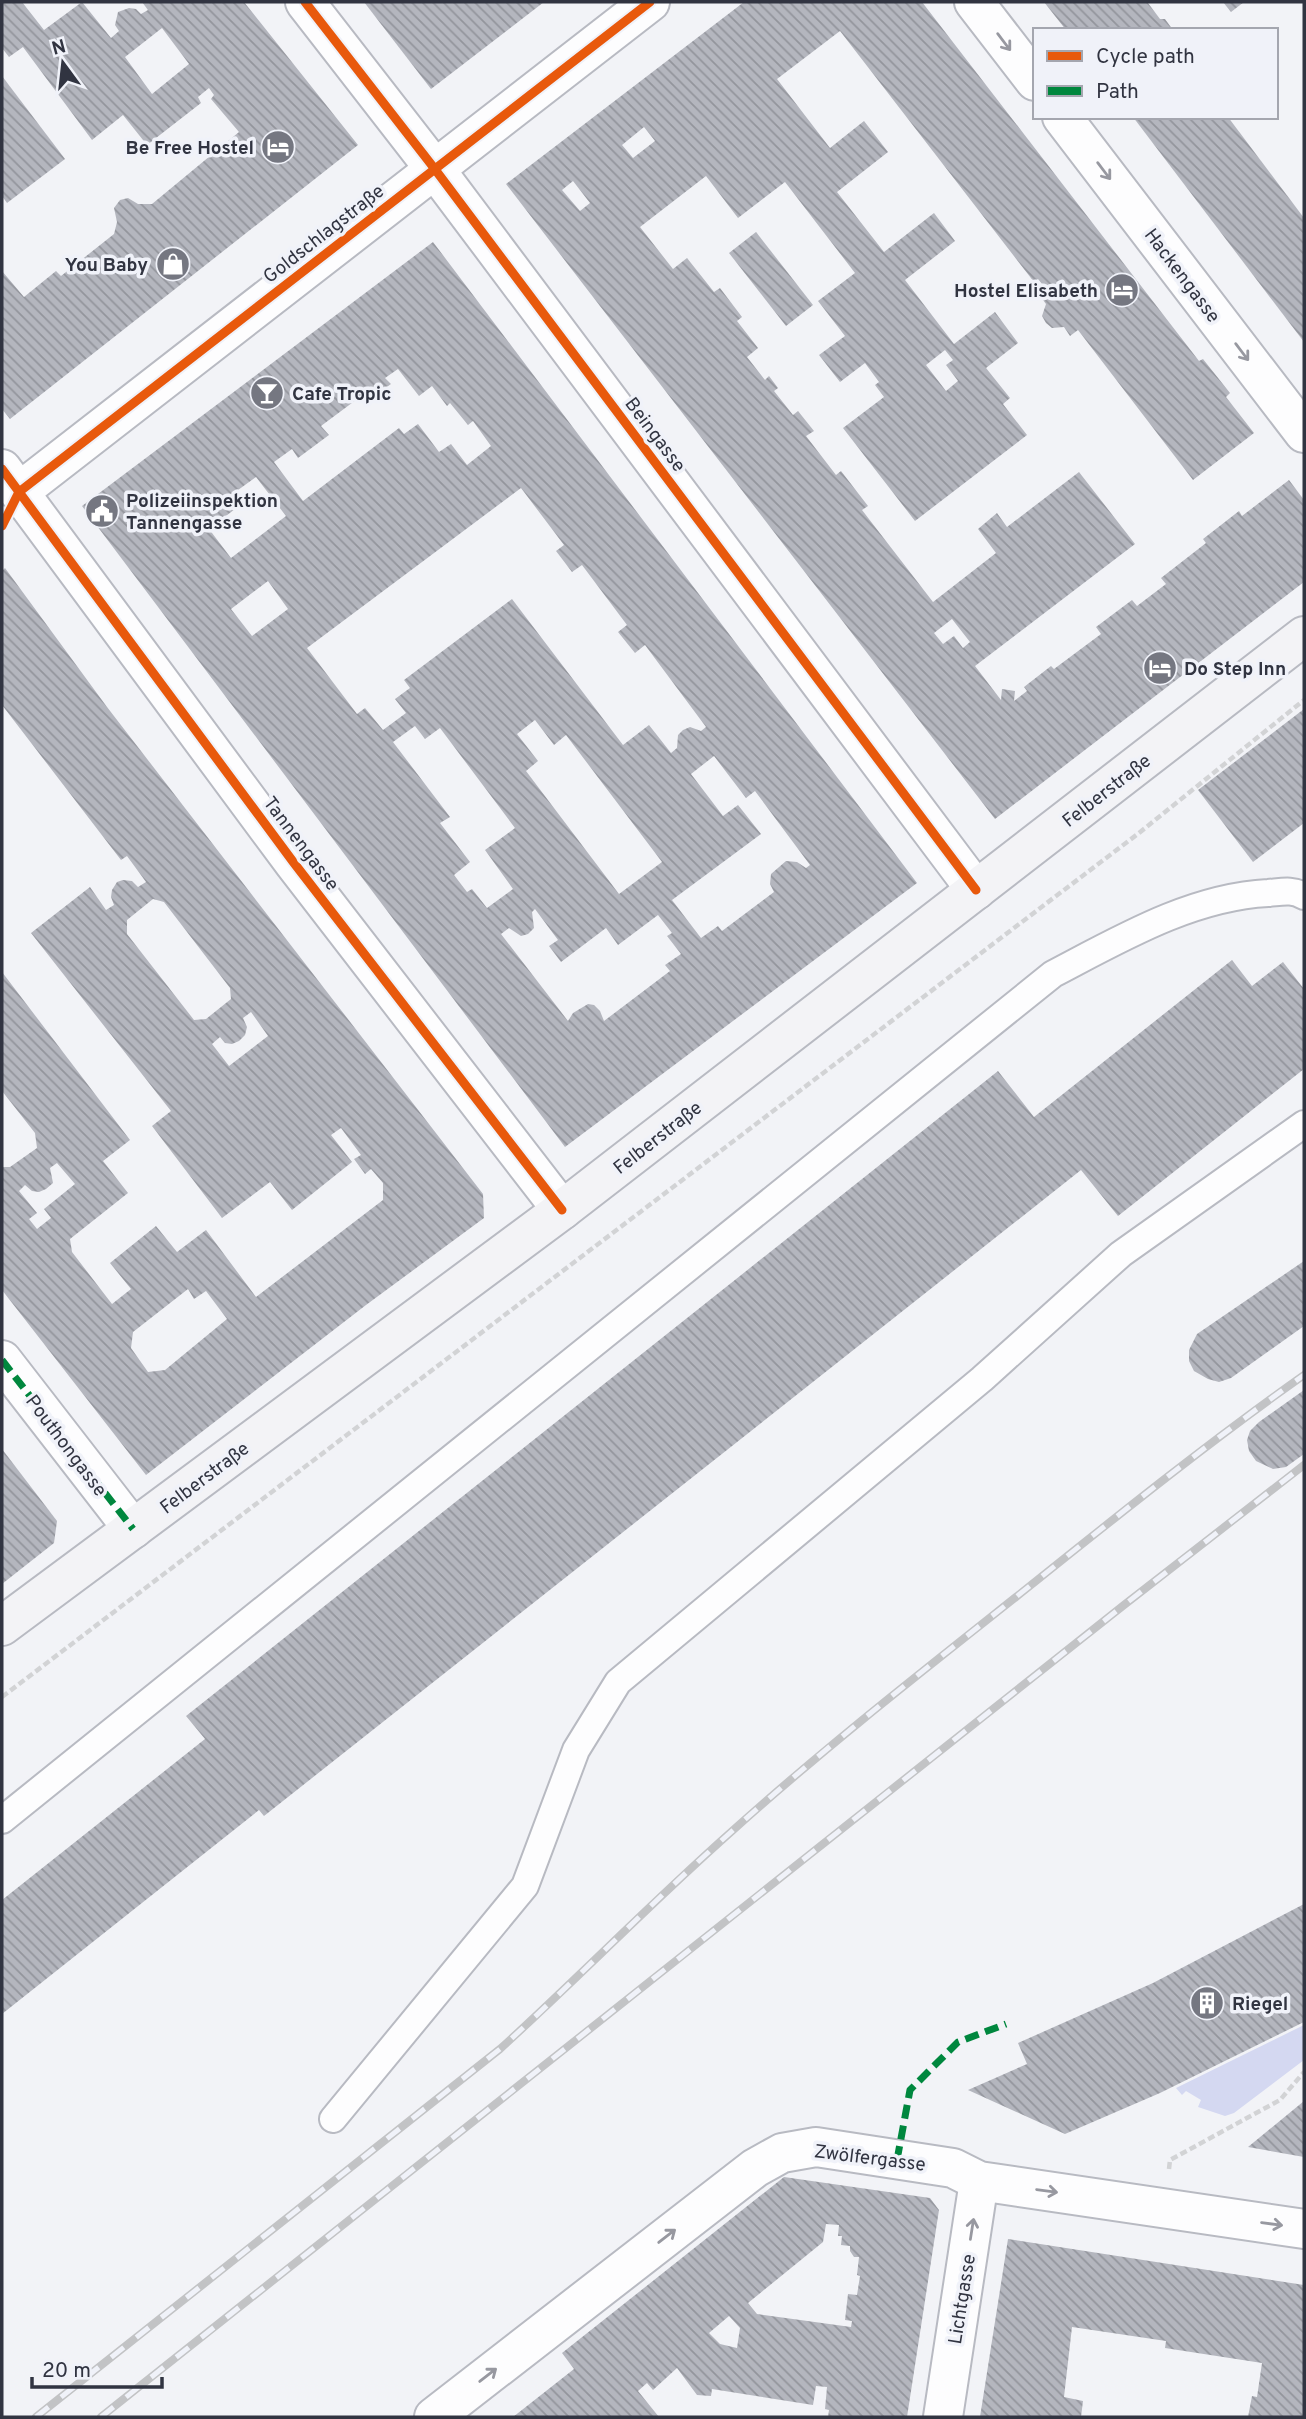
<svg xmlns="http://www.w3.org/2000/svg" width="1306" height="2419" viewBox="0 0 1306 2419" font-family="Overpass,sans-serif">
  <style>
    .garden { fill: #d4d8f1 }
    .building { fill: url(#building-back-hatch); fill-rule: evenodd }
    .lines { fill: none; stroke-linecap: round; stroke-linejoin: round }
    .service-casing { stroke: #b8bac2; stroke-width: 30 }
    .minor-casing { stroke: #b8bac2; stroke-width: 42 }
    .secondary-casing { stroke: #b8bac2; stroke-width: 42 }
    .path { stroke: #d2d3d5; stroke-width: 4.5; stroke-dasharray: 7 3.5; stroke-linecap: butt }
    .service { stroke: #fdfdfe; stroke-width: 26 }
    .minor { stroke: #fdfdfe; stroke-width: 38 }
    .secondary { stroke: #f3f3f6; stroke-width: 38 }
    .rail-casing { stroke: #c2c3c5; stroke-width: 8 }
    .rail { stroke: #f0f2f9; stroke-width: 5; stroke-dasharray: 16; stroke-linecap: butt }
    .quiet { stroke: #00873e; stroke-width: 7; stroke-dasharray: 14 7; stroke-linecap: butt }
    .cycleway-casing { stroke: #f0f2f9; stroke-width: 13 }
    .cycleway { stroke: #e8590c; stroke-width: 9 }
    .oneway { stroke: #9798a0 }
    .labels { text-anchor: middle; stroke-width: 7; stroke-linejoin: round; paint-order: stroke }
    .poi-label { font-size: 19px; font-weight: bold; fill: #313441; stroke: #f0f2f9; text-anchor: start }
    .street-label { font-size: 19px; fill: #313441; stroke: #f0f2f9 }
  </style>
  <defs>
    <pattern id="building-back-hatch" width="6" height="6" patternUnits="userSpaceOnUse" patternTransform="scale(1.75)"><rect width="6" height="6" fill="#b4b6be"/><path d="M-1 5l2 2M0 0l6 6M5-1l2 2" fill="none" stroke="#93959c"/></pattern>
  </defs>
  <rect width="100%" height="100%" fill="#f2f3f7"/>
  <polygon class="garden" points="1304,2025 1304,2060 1234,2113 1225,2116 1198,2107 1201,2100 1186,2091 1182,2095 1176,2088"/>
  <g class="building">
    <path d="M2,2H22L44,30L82,2L111,38L119,31L115,25L118,12L129,8L136,9L141,14L148,10L142,2H244L358,145L10,419L2,409V271L24,297L56,271L61,276L114,234L117,222L114,208L120,200L128,198L138,204H152L239,132L211,99L214,95L209,88L198,97L201,103L147,145L123,115L92,140L23,47L9,57L2,48ZM162,28L189,64L152,94L125,57Z"/>
    <polygon points="364,2 544,2 431,89"/>
    <path d="M744,2H922L1199,361L1203,359L1230,393L1226,397L1254,433L1193,480L1078,330L1070,336L1064,327L1052,328L1046,323L1042,316L1046,304L1043,300L1050,294L1038,279L1034,282L840,31L777,79L830,148L864,121L888,152L837,192L884,252L934,213L955,241L905,280L954,344L995,312L1018,343L986,368L1010,398L1003,404L1027,435L915,521L843,428L884,397L875,385L879,382L865,363L840,382L819,355L845,336L818,301L855,273L785,182L738,218L706,176L640,227L673,269L687,258L714,292L720,288L742,317L737,321L758,348L747,357L765,380L769,376L778,388L774,391L793,415L798,411L814,431L806,436L836,475L841,471L868,506L862,510L933,602L996,553L978,529L997,513L1007,527L1079,472L1135,544L975,666L1001,700L1002,689L1015,691L1014,701L1027,691L1024,687L1051,666L1054,669L1101,634L1096,627L1132,600L1137,606L1166,584L1161,578L1206,543L1203,539L1239,511L1242,516L1289,480L1304,500V582L995,819L506,184ZM644,127L655,141L633,158L622,145ZM573,181L590,203L580,211L562,190ZM945,350L953,360L946,365L958,381L946,391L926,365ZM952,619L970,642L963,648L954,636L943,644L934,633Z"/>
    <polygon points="1044,2 1150,2 1148,3 1160,19 1165,19 1173,30 1066,30"/>
    <polygon points="1223,2 1244,2 1231,12"/>
    <polygon points="2,76 65,159 7,203 2,196"/>
    <polygon points="1133,117 1228,117 1304,218 1304,342"/>
    <polygon points="756,232 813,305 786,326 729,253"/>
    <path d="M433,242L917,883L565,1147L82,506ZM398,369L419,396L432,386L447,406L450,403L468,425L473,421L491,446L467,465L451,444L439,452L418,424L404,434L399,428L303,501L274,462L292,449L298,458L329,435L321,426L372,388L377,394L391,384L385,378ZM256,477L286,516L231,558L209,529L235,509L227,498ZM521,488L564,545L556,551L572,572L582,565L627,625L618,632L635,653L645,645L706,727L701,731L690,727L683,730L678,735L677,748L671,753L649,725L623,745L512,599L404,680L410,688L395,699L406,713L383,730L365,708L357,714L307,648ZM268,581L288,609L252,636L231,609ZM535,720L554,745L566,735L662,862L619,894L526,771L538,761L517,734ZM415,726L425,739L440,728L515,828L485,850L513,889L487,908L472,889L467,892L454,875L470,862L440,823L450,817L393,742ZM714,756L746,798L755,791L810,865L806,868L797,862L786,861L771,874L770,884L774,892L722,931L718,926L701,938L672,900L761,834L738,805L723,816L691,774ZM535,909L558,940L549,946L561,962L606,928L618,945L658,915L672,933L667,936L681,954L665,965L670,971L604,1021L600,1011L594,1005L588,1004L573,1013L568,1021L501,934L509,928L521,936L528,934L534,928L532,912Z"/>
    <path d="M5,568L107,707L483,1194L484,1218L366,1305L146,1475L2,1290V1167H10L37,1148L35,1133L2,1091V972L130,1140L103,1161L128,1193L70,1239L72,1252L112,1304L131,1289L110,1263L156,1226L177,1252L206,1230L256,1297L383,1200V1183L371,1169L365,1174L354,1159L361,1155L341,1128L331,1135L352,1162L292,1210L270,1182L222,1218L152,1126L171,1111L31,933L90,887L106,910L114,905L111,897L112,890L117,882L123,880L132,881L138,887L146,882L127,856L121,860L2,705V571ZM153,899L164,902L230,988L231,999L206,1019L194,1020L127,934V920ZM251,1012L268,1036L229,1066L212,1044L220,1037L225,1043L232,1044L239,1041L245,1035L247,1027L243,1018ZM57,1163L75,1184L44,1209L51,1218L37,1229L29,1219L37,1213L19,1191L25,1185L32,1191L39,1192L46,1189L53,1183L50,1168ZM188,1289L194,1299L206,1291L227,1319L165,1370L148,1372L131,1348L133,1332Z"/>
    <polygon points="1304,709 1304,823 1253,862 1198,790"/>
    <polygon points="1232,960 1252,986 1283,962 1304,989 1304,1069 1118,1216 1081,1170 264,1816 259,1810 2,2014 2,1900 205,1739 186,1716 998,1071 1034,1117"/>
    <polygon points="1304,1261 1304,1326 1231,1378 1219,1382 1208,1379 1194,1371 1189,1361 1189,1350 1197,1334"/>
    <polygon points="1304,1390 1304,1454 1286,1467 1273,1469 1256,1461 1249,1451 1247,1440 1250,1431 1259,1422"/>
    <polygon points="2,1449 57,1521 54,1543 2,1584"/>
    <polygon points="1304,1904 1304,2022 1160,2093 1065,2134 968,2090 1027,2064 1018,2043 1153,1983"/>
    <polygon points="1304,2101 1304,2157 1248,2147"/>
    <path d="M784,2177L930,2198L939,2210L907,2417H828L829,2410L825,2409L827,2387L816,2386L813,2405L712,2389L711,2396L697,2395L677,2368L653,2390L647,2383L638,2391L659,2417H513L574,2369L562,2353ZM826,2224L839,2225L838,2236H842L841,2245L850,2246V2251L854,2257H859L857,2275L860,2276L857,2295L848,2294L845,2320L852,2321L851,2327L757,2314L748,2303L823,2242ZM729,2316L740,2328L737,2348L720,2344L709,2333Z"/>
    <polygon points="1008,2239 1304,2285 1304,2417 1248,2417 1252,2396 1257,2397 1262,2363 1165,2348 1166,2341 1072,2327 1064,2397 1083,2401 1081,2417 980,2417"/>
  </g>
  <g class="lines">
    <g class="service-casing">
      <g id="service">
        <path d="M2,1820L1053,974C1120,939 1191,897 1268,893C1281,892 1293,889 1304,896"/>
        <polyline points="333,2119 525,1886 576,1750 618,1682 982,1379 1121,1254 1304,1124"/>
      </g>
    </g>
    <g class="minor-casing">
      <g id="minor">
        <polyline points="305,2 434,168 976,890"/>
        <polyline points="974,2 1035,81"/>
        <polyline points="1062,117 1304,433"/>
        <polyline points="2,469 294,863 562,1210"/>
        <polyline points="19,492 650,2"/>
        <polyline points="2,1360 133,1529"/>
        <polyline points="434,2417 755,2168 782,2153 816,2147 953,2168 979,2181 1304,2229"/>
        <polyline points="943,2417 979,2181"/>
      </g>
    </g>
    <g class="secondary-casing">
      <polyline id="secondary" points="2,1626 562,1210 1304,636"/>
    </g>
    <g class="path">
      <polyline points="2,1697 1139,833 1304,700"/>
      <polyline points="1169,2169 1170,2160 1280,2100 1304,2072"/>
    </g>
    <use href="#service" class="service"/>
    <use href="#minor" class="minor"/>
    <use href="#secondary" class="secondary"/>
    <g class="rail-casing">
      <g id="rail">
        <path d="M36,2417L500,2049C578,1978 652,1902 731,1832C822,1750 919,1674 1016,1597C1111,1521 1205,1445 1304,1375"/>
        <polyline points="101,2417 1124,1605 1304,1465"/>
      </g>
    </g>
    <use href="#rail" class="rail"/>
    <g class="quiet">
      <polyline points="2,1360 133,1529"/>
      <polyline points="897,2160 910,2090 958,2042 1006,2024"/>
    </g>
    <g class="cycleway-casing">
      <g id="cycleway">
        <polyline points="305,2 434,168 976,890"/>
        <polyline points="2,469 294,863 562,1210"/>
        <polyline points="2,526 19,492 650,2"/>
      </g>
    </g>
    <use href="#cycleway" class="cycleway"/>
  </g>
  <defs><path id="oneway-shaft" d="M-6 0H5M1.5-3L5.5 0L1.5 3" fill="none" stroke-width="1.6" stroke-linecap="round" stroke-linejoin="round" transform="scale(1.75)"/></defs>
  <g class="oneway">
    <use href="#oneway-shaft" transform="translate(1004 42) rotate(53)"/>
    <use href="#oneway-shaft" transform="translate(1104 171) rotate(53)"/>
    <use href="#oneway-shaft" transform="translate(1242 352) rotate(53)"/>
    <use href="#oneway-shaft" transform="translate(1047 2191) rotate(8)"/>
    <use href="#oneway-shaft" transform="translate(1272 2224) rotate(8)"/>
    <use href="#oneway-shaft" transform="translate(972 2229) rotate(-81)"/>
    <use href="#oneway-shaft" transform="translate(667 2236) rotate(-38)"/>
    <use href="#oneway-shaft" transform="translate(488 2375) rotate(-38)"/>
  </g>
  <defs>
    <g id="hotel-disc" transform="scale(1.75)"><circle r="9.5" fill="#757781" stroke="#f0f2f9"/><path d="M-6-4.5h1.5V1H6V5H4.5V3h-9V5H-6ZM-4 0a1.8 1.8 0 1 1 3.6 0ZM.5 0V-2.5h3Q6-2.5 6 0Z" fill="#fff"/></g>
    <g id="shop-disc" transform="scale(1.75)"><circle r="9.5" fill="#757781" stroke="#f0f2f9"/><path d="M-5-2.5h2.3a2.7 3.5 0 0 1 5.4 0H5L5.5 6h-11ZM-1.5-2.5h3a1.5 2.3 0 0 0-3 0Z" fill="#fff"/></g>
    <g id="bar-disc" transform="scale(1.75)"><circle r="9.5" fill="#757781" stroke="#f0f2f9"/><path d="M-6-5H6L.8 .8V4.5H3.5V6h-7V4.5H-.8V.8Z" fill="#fff"/></g>
    <g id="civic-disc" transform="scale(1.75)"><circle r="9.5" fill="#757781" stroke="#f0f2f9"/><path d="M-.6-6.5H3V-4.5H.6V-3L4-1V1h2V6H-6V1h2V-1L-.6-3ZM-1.2 2.5V6h2.4V2.5Z" fill="#fff"/></g>
    <g id="building-disc" transform="scale(1.75)"><circle r="9.5" fill="#757781" stroke="#f0f2f9"/><path d="M-4-6H4V6H1V3H-1V6H-4ZM-2.5-4.3h1.7v1.8h-1.7ZM.8-4.3h1.7v1.8H.8ZM-2.5-1h1.7V.8h-1.7ZM.8-1h1.7V.8H.8Z" fill="#fff"/></g>
  </defs>
  <g fill-rule="evenodd">
    <use href="#hotel-disc" x="278" y="147"/>
    <use href="#shop-disc" x="173" y="264"/>
    <use href="#hotel-disc" x="1122" y="290"/>
    <use href="#bar-disc" x="267" y="393"/>
    <use href="#civic-disc" x="102" y="511"/>
    <use href="#hotel-disc" x="1160" y="668"/>
    <use href="#building-disc" x="1207" y="2003"/>
  </g>
  <g class="labels">
    <g class="poi-label">
      <text x="254" y="154" text-anchor="end">Be Free Hostel</text>
      <text x="148" y="271" text-anchor="end">You Baby</text>
      <text x="1098" y="297" text-anchor="end">Hostel Elisabeth</text>
      <text x="292" y="400">Cafe Tropic</text>
      <text x="126" y="507">Polizeiinspektion<tspan x="126" dy="22">Tannengasse</tspan></text>
      <text x="1184" y="675">Do Step Inn</text>
      <text x="1232" y="2010">Riegel</text>
    </g>
    <g class="street-label">
      <text transform="translate(323 233) rotate(-38)" y="7">Goldschlagstraße</text>
      <text transform="translate(1183 275) rotate(53)" y="7">Hackengasse</text>
      <text transform="translate(656 434) rotate(53)" y="7">Beingasse</text>
      <text transform="translate(1106 790) rotate(-38)" y="7">Felberstraße</text>
      <text transform="translate(302 843) rotate(53)" y="7">Tannengasse</text>
      <text transform="translate(657 1137) rotate(-38)" y="7">Felberstraße</text>
      <text transform="translate(67 1445) rotate(53)" y="7">Pouthongasse</text>
      <text transform="translate(204 1477) rotate(-37)" y="7">Felberstraße</text>
      <text transform="translate(870 2157) rotate(7)" y="7">Zwölfergasse</text>
      <text transform="translate(961 2299) rotate(-81)" y="7">Lichtgasse</text>
    </g>
  </g>
  <rect width="1306" height="2419" fill="none" stroke="#313441" stroke-width="7"/>
  <rect x="1033" y="28" width="245" height="91" fill="#f0f2f9" stroke="#a4a6af" stroke-width="2"/>
  <rect x="1047" y="51" width="35" height="10" fill="#e8590c" stroke="#a4a6af" stroke-width="2"/>
  <text x="1096" y="63" font-size="21" fill="#313441">Cycle path</text>
  <rect x="1047" y="86" width="35" height="10" fill="#00873e" stroke="#a4a6af" stroke-width="2"/>
  <text x="1096" y="98" font-size="21" fill="#313441">Path</text>
  <g transform="translate(63 63) rotate(345)" stroke="#f0f2f9" stroke-width="5" paint-order="stroke">
  <path d="M0-5L12 26L0 18L-12 26Z" fill="#313441"/>
  <text y="-10" font-size="19" font-weight="bold" text-anchor="middle" fill="#313441">N</text>
  </g>
  <path d="M32 2377v10h130v-10" fill="none" stroke="#313441" stroke-width="3.5"/>
  <text x="42" y="2377" font-size="21" fill="#313441" stroke="#f0f2f9" stroke-width="5" paint-order="stroke">20 m</text>
</svg>
